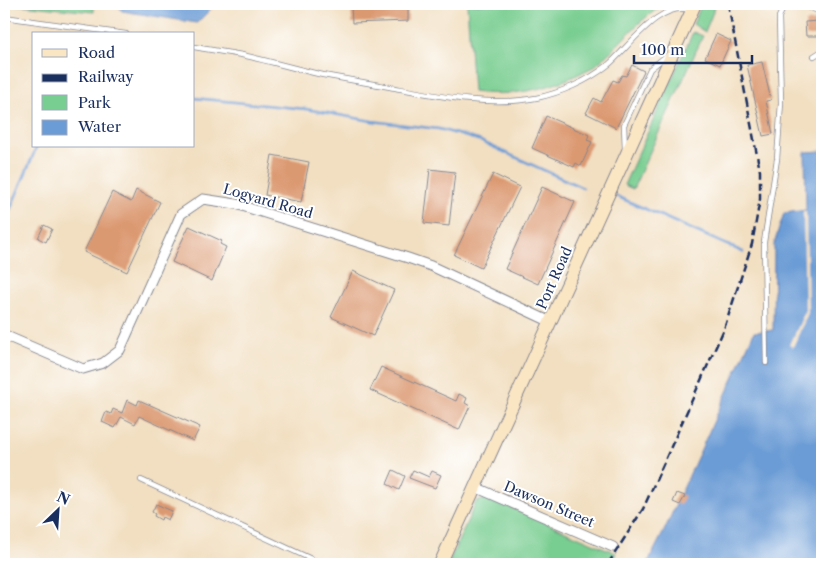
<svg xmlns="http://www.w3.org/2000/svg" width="826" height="568" viewBox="0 0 826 568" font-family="'Libre Caslon Text',serif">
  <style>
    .green { fill: #78cd90; stroke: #4a7e77 }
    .water { fill: #6c9cd5; stroke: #44669a }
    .pier { fill: #f2dfc1 }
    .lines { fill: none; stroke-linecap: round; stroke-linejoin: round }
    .stream { stroke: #6c9cd5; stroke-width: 2.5 }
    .building { fill: #db9971 }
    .lane-casing { stroke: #868790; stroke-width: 6 }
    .street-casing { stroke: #868790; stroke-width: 11 }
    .secondary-casing { stroke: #868790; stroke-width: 14 }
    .lane { stroke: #fff; stroke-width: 4.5 }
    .street { stroke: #fff; stroke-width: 9 }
    .secondary { stroke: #fbe6c4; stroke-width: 12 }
    .rail { stroke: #1b2f5e; stroke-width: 2.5; stroke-dasharray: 8 4; stroke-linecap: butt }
    .labels { text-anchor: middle; stroke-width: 4; stroke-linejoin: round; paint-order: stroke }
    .street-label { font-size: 14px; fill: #1b2f5e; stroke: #fff }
  </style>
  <rect width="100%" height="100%" fill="#fff"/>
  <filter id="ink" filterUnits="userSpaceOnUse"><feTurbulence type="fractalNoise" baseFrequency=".02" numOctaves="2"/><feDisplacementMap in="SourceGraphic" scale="10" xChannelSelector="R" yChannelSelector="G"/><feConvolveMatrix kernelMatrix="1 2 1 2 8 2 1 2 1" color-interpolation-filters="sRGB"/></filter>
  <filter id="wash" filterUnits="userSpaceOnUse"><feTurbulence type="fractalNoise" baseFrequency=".0096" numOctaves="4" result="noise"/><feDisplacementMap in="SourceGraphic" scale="20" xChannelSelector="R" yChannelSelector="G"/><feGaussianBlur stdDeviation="1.12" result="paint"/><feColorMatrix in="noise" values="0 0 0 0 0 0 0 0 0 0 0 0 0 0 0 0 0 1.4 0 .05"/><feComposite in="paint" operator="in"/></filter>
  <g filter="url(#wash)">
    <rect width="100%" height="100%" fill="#f2dfc1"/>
    <g class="green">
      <polygon points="10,4 94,4 94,12"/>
      <path d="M467,4H666C639,18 621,44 597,64C593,68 586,70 581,73C547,90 510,97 473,92Z"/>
      <polygon points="702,4 714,4 713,12 705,32 693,24"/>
      <polygon points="693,32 703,36 633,189 624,185"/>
      <polygon points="489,498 616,553 612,564 448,564 476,502"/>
    </g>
    <g class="water">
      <polygon points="120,4 216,4 197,23 122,11 118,5"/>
      <polygon points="822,151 822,564 647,564 664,531 754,332 773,330 774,244 784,213 806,210 805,152"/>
    </g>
    <polygon class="pier" points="803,211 806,211 808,313 793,347 789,345 793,336 794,336 805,311"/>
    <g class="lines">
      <g class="stream">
        <polyline points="194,98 306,109 372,121 439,129 478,140 583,188"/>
        <polyline points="616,196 743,252"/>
        <polyline points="4,224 37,146"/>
      </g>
    </g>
    <g id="blocks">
      <g class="building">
        <polygon points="351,4 408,4 408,21 352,23"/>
        <polygon points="819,21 820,36 806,36 805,22"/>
        <polygon points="716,34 731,41 720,65 705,58"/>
        <polygon points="762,62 771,100 766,101 773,134 763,136 747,65"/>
        <polygon points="632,65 644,71 616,128 586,113 594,98 601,102 613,80 618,82 622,75 626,76"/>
        <polygon points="546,116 589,135 587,140 592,142 581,166 576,163 574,167 532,148"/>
        <polygon points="272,155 309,162 301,202 265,195"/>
        <polygon points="430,169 455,172 449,226 424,223"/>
        <polygon points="493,174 520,187 481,268 454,255"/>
        <polygon points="542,187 575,202 538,284 505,269"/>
        <polygon points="136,190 160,202 127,272 84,252 112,192 131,202"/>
        <polygon points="44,225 52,229 46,242 38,238"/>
        <polygon points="189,226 222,241 220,244 226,247 212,281 172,262"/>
        <polygon points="353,271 394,290 373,336 331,317"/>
        <polygon points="381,367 456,401 459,394 467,398 465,403 470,406 459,430 370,390"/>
        <polygon points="127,400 137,405 139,400 200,427 193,441 139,416 135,424 121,417 115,428 102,422 106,412 111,414 113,409 122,413"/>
        <polygon points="393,470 405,476 399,490 387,484"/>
        <polygon points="413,470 429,477 432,471 441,475 435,488 409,478"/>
        <polygon points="677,493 685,496 680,505 673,502"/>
        <polygon points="156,504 172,511 168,520 162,517 161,520 154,516 155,514 152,512"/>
      </g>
    </g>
  </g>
  <g filter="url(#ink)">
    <use href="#blocks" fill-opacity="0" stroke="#868790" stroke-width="1"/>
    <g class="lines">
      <g class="lane-casing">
        <g id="lane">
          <polyline points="798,4 822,12"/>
          <polyline points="4,17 126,34"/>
          <path d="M194,47C210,50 226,52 242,55C269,61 296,69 323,75C345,79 368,83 390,87C438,96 488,107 536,98C561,93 588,81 608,65C629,48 659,0 691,10"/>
          <polyline points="814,56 822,51"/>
          <polyline points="625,150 624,125 650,69 666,56"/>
          <polyline points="766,363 764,242 777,159 781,103 779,17 785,4"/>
          <polyline points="141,480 322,564"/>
        </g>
      </g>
      <g class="street-casing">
        <g id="street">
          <polyline points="4,335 83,369 103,363 120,350 181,214 203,199 236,204 408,258 431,266 551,322"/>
          <polyline points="475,487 613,547"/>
        </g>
      </g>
      <g class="secondary-casing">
        <polyline id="secondary" points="440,564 695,4"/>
      </g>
      <use href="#lane" class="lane"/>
      <use href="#street" class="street"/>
      <use href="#secondary" class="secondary"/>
      <polyline class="rail" points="608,564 643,509 724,329 752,244 760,199 760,171 728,4"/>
    </g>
  </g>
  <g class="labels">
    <g class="street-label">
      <text transform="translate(268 201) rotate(16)" y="5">Logyard Road</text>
      <text transform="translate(554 278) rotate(-66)" y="5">Port Road</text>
      <text transform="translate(549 504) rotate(23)" y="5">Dawson Street</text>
    </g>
  </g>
  <rect width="826" height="568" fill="none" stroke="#fff" stroke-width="20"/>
  <rect x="32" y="32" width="162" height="115" fill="#ffffff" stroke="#a4acbf"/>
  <rect x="42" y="49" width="25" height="8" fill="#fbe6c4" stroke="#a4acbf"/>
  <text x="78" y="58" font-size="15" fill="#1b2f5e">Road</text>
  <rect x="42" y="74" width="25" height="8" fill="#1b2f5e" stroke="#a4acbf"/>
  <text x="78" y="82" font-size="15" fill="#1b2f5e">Railway</text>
  <rect x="42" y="95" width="25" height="15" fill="#78cd90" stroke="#a4acbf"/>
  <text x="78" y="108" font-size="15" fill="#1b2f5e">Park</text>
  <rect x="42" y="120" width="25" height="15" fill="#6c9cd5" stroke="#a4acbf"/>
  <text x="78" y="132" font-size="15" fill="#1b2f5e">Water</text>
  <g transform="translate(58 510) rotate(25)" stroke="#ffffff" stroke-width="4" paint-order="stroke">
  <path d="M0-4L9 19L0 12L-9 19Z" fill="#1b2f5e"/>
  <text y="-8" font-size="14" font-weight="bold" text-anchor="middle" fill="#1b2f5e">N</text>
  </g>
  <path d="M634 55v8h118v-8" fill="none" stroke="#1b2f5e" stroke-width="2.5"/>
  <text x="641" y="55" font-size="15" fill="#1b2f5e" stroke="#ffffff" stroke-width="4" paint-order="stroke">100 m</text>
</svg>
